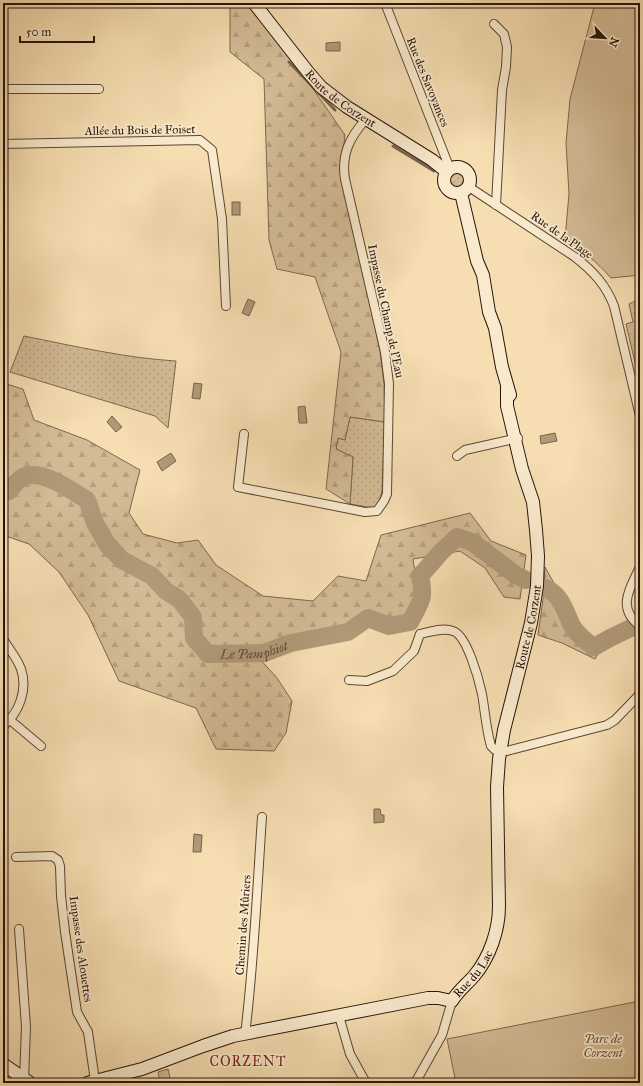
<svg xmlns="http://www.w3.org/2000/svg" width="643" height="1086" viewBox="0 0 643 1086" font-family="'IM FELL Great Primer',serif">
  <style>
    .grass { fill: url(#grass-dots); stroke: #7e674e }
    .forest { fill: url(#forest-firs); stroke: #7e674e }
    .park { fill: #d3bb95; stroke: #7e674e }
    .water { fill: #b09978; stroke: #7a634b }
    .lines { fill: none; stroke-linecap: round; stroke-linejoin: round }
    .stream { stroke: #7a634b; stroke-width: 3 }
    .river { stroke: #b09978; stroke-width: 18 }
    .street-casing { stroke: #5c4632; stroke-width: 10 }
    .secondary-casing { stroke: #281308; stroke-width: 14 }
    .street { stroke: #f9eacd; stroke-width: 8 }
    .secondary { stroke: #f9eacd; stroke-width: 12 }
    .labels { text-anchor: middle; stroke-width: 3.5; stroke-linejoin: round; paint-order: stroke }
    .street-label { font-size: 12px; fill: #281308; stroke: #f9eacd }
    .park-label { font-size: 12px; font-style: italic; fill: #644e39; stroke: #f9eacd }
    .water-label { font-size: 13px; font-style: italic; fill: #5e4935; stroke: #f9eacd }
    .quarter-label { font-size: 14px; letter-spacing: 1px; fill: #7a1f14; stroke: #f9eacd }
  </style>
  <defs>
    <pattern id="grass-dots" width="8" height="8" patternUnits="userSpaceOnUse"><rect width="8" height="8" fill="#d3bb95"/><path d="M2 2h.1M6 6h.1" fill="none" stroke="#b5a07f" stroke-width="1.8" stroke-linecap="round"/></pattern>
    <pattern id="forest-firs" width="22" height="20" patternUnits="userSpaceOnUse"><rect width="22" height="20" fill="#d3bb95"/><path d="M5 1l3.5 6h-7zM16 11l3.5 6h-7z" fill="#b5a07f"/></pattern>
  </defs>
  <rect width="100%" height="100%" fill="#f6deb2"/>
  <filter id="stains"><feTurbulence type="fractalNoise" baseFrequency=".005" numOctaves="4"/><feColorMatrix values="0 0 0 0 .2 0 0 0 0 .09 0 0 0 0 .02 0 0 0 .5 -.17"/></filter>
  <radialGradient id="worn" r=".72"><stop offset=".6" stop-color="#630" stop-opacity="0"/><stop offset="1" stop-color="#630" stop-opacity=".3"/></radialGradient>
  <g class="grass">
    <circle cx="457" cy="180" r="7"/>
    <polygon points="637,300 640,325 640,384 626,324 633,322 629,304"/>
    <path d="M24,336C74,346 125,358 176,361L168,428L155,416L10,372Z"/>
    <polygon points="350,417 385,422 382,491 379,502 373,508 350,504 353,457 336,449 338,438 345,440"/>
    <polygon points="168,1069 171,1083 160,1083 158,1072"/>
  </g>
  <g class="forest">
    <polygon points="249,5 311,86 345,135 341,170 380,351 384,384 385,422 350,417 345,440 338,438 336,449 353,457 350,504 326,489 341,352 315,277 277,269 269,240 264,79 230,52 230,6"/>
    <polygon points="3,383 23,389 34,420 87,440 140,470 129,513 143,534 177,543 198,540 216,565 263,596 313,601 338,576 366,581 381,535 470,513 491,541 526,555 520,599 504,597 485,568 460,551 413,559 418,592 406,617 390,620 258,657 277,678 292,701 286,733 274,751 216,749 196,708 119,681 88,615 59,572 29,544 3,535"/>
    <polygon points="545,567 575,621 591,639 633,622 640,628 640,630 602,647 595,659 562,643 538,635 544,592"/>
  </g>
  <g class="park">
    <path d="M577,3H640V275L611,278C596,261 584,252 565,239L569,194L566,143L570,99L594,7H577Z"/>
    <polygon points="640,1001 640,1083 456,1083 447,1039"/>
  </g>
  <g class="water">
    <polygon points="340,42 340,51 326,51 326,43"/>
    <rect x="232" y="202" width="8" height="13"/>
    <polygon points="248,299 255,302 249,316 242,313"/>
    <polygon points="194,383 202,384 200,399 192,398"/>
    <polygon points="305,406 307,423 299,423 298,407"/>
    <polygon points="112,416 122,427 116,432 107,422"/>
    <polygon points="555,433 557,441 541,444 540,436"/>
    <polygon points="171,453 176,461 162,471 157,462"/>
    <polygon points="374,809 380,809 381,815 384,815 384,822 374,823"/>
    <polygon points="194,834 202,835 201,852 193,852"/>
  </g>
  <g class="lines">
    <g class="stream">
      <polyline points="289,62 335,110"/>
      <polyline points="393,146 434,171"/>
    </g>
    <g class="river">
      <path id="s1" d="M3,491H9C13,486 19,478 25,476C44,470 72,491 87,500L95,523L107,544L122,560L152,576L166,591L179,599L193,617L194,638L208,654L264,653L291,643L348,632L368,618L389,626L410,622C421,601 425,599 420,576L441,552L457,537L472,542L516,575L526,580"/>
      <path d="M546,588C562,596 565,611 572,626C578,635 585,641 594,647L610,638L635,626"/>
    </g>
    <g class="street-casing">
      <g id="street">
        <polyline points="385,3 450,169"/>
        <polyline points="494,24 504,34 507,47 506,67 502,90 496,205"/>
        <polyline points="3,89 99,89"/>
        <polyline points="3,144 200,140 212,150 222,219 226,306"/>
        <path d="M469,187L575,257C593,271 606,285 614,306L640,416"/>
        <path d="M244,434L238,487L365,512L377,511L384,501L387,494L389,384L385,352L345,179C341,154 350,137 366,119"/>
        <polyline points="457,456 465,450 518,438"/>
        <path d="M640,567C630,588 616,608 640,626"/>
        <path d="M3,639C9,649 17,658 21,669C28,690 19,713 3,726"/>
        <path d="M349,680L367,681L393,671L414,651L420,634C430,632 443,627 453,631C467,635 479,680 482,694C485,711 486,729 491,746L495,750L507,751L607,725L615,720L640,694"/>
        <polyline points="10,720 41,746"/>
        <polyline points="16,857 52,856 58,860 60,866 61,896 65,932 77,1012 88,1032 95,1081"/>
        <polyline points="19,929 26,1027 24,1080"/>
        <polyline points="339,1016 350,1054 366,1083"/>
        <path d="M245,1035C254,962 257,890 262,817"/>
        <polyline points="415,1083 442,1035 452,1001"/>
      </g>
    </g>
    <g class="secondary-casing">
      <g id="secondary">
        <path id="s2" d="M254,3L308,72L321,87L347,107L432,160L447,172"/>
        <circle cx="457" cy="180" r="13"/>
        <polyline points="461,193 477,261 483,275 489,312 495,328 502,367 510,395"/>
        <polyline points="3,1064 30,1083"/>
        <path id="s3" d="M87,1083L142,1069L203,1046L233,1036L428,998H438L452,1001C458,991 467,984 474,976C490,957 499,930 499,906L497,787L499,759L504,730L531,623L537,586L538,556L536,530L533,502L522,469L507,406V388"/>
      </g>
    </g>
    <use href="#street" class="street"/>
    <use href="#secondary" class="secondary"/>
  </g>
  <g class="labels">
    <g class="street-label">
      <text transform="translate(428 82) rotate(68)" y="4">Rue des Savoyances</text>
      <text dy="4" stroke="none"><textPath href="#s2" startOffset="130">Route de Corzent</textPath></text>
      <text transform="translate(140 130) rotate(-1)" y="4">Allée du Bois de Foiset</text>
      <text transform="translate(562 235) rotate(35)" y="4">Rue de la Plage</text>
      <text transform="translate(386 311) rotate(78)" y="4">Impasse du Champ de l'Eau</text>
      <text dy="4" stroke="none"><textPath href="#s3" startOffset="768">Route de Corzent</textPath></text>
      <text transform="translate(243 925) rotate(-86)" y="4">Chemin des Mûriers</text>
      <text transform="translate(81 949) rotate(82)" y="4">Impasse des Alouettes</text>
      <text dy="4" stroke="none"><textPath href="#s3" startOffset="411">Rue du Lac</textPath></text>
    </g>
    <g class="park-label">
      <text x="603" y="1043">Parc de<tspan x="603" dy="14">Corzent</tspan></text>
    </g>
    <g class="water-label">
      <text dy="5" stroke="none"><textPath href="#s1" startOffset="348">Le Pamphiot</textPath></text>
    </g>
    <g class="quarter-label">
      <text x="248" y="1066">CORZENT</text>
    </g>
  </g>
  <rect width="643" height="1086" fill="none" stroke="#f6deb2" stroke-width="16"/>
  <rect x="4" y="4" width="635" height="1078" fill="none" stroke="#281308" stroke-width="2"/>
  <rect x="8" y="8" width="627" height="1070" fill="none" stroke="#281308"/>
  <g transform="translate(605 38) rotate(115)" stroke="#f9eacd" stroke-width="3" paint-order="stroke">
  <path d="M0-3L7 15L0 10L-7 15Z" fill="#281308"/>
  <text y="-6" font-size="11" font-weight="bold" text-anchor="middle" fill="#281308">N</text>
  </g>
  <path d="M20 36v6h74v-6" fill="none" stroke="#281308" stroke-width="2"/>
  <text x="26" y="36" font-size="12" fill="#281308" stroke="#f9eacd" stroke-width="3" paint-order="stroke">50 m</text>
  <rect width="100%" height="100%" filter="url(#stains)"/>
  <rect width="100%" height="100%" fill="url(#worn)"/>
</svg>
